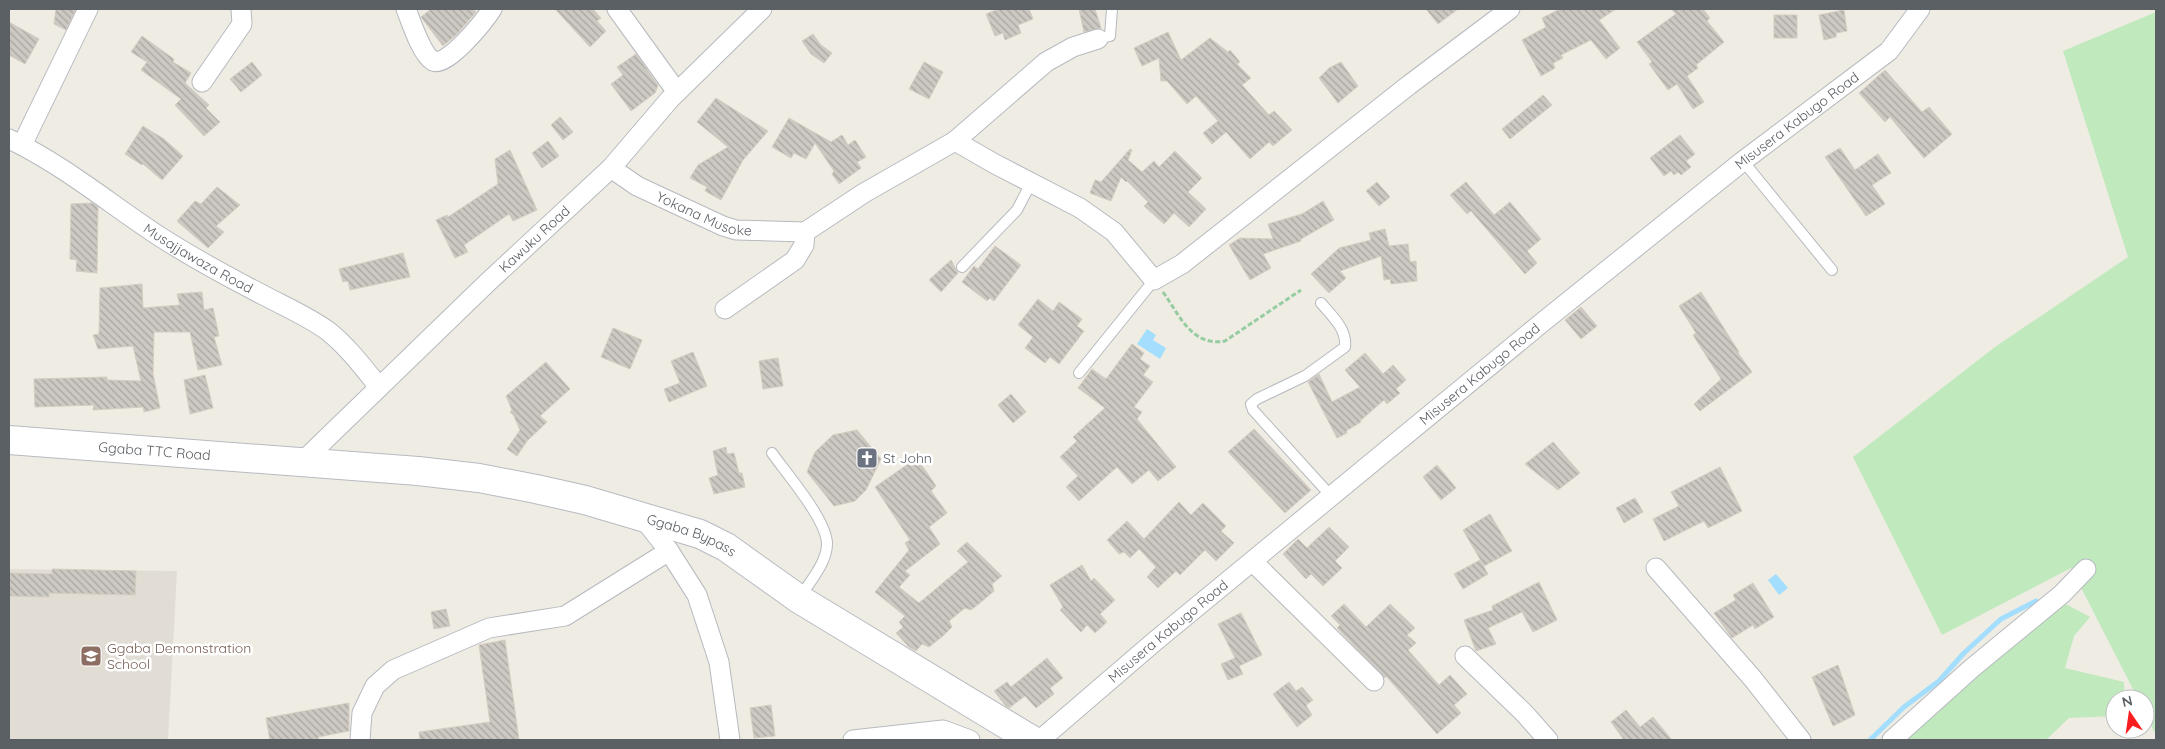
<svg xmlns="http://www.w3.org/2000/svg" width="2165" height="749" viewBox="0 0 2165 749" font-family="Quicksand,sans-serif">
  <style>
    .education { fill: #e2ddd4 }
    .green { fill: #c0e9bd }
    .water { fill: #a3deff }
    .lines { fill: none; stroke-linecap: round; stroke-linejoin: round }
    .stream { stroke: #a3deff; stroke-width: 5 }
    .building { fill: url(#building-back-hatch); stroke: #d5cdc1 }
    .lane-casing { stroke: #b6babf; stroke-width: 12 }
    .street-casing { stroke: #b6babf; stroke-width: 21 }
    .secondary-casing { stroke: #b7bbc1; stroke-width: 30 }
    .path { stroke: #95cca0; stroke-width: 3; stroke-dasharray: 5 2.5; stroke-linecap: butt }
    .lane { stroke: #fff; stroke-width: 10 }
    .street { stroke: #fff; stroke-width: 19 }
    .secondary { stroke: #fff; stroke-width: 28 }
    .labels { text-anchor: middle; stroke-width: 5; stroke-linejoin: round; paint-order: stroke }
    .street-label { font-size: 14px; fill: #5b6065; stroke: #fff }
    .worship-label { font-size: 14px; fill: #5b616d; stroke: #fff; text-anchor: start }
    .education-label { font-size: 14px; fill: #785e54; stroke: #fff; text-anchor: start }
  </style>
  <defs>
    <pattern id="building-back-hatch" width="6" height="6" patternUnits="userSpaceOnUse" patternTransform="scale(1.25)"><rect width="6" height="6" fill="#ccc8c2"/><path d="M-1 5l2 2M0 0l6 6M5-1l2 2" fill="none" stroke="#a9a6a1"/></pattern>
  </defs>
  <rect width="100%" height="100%" fill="#efece3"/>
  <polygon class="education" points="9,569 177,571 168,740 9,740"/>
  <g class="green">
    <polygon points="2156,12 2156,735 2145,713 2145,699 2138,699 2071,568 1942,635 1853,457 1995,347 2128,257 2063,51"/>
    <polygon points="2064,603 2090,617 2074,636 2065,668 2124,682 2125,699 2115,699 2115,716 2069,718 2046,740 1906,740 2019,637"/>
  </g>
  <g class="water">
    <polygon points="1147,329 1156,335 1153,340 1166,348 1160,359 1137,344"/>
    <polygon points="1776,574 1788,588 1779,595 1768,580"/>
  </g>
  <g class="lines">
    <polyline class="stream" points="1870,740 1904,707 1939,681 1964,653 2001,619 2036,601"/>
  </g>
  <g class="building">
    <polygon points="56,9 76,9 66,30 54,24"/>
    <polygon points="431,9 473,9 476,12 457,34 443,46 421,17"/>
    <polygon points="555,9 593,9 601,18 597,21 606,31 590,47"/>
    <polygon points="999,9 1029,9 1033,19 1018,25 1021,33 1005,40 1003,33 995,36 986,14"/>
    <polygon points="1079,9 1095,9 1101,28 1084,32"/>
    <polygon points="1426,9 1458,9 1438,24"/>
    <polygon points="1560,9 1616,9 1599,20 1620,48 1606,59 1591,40 1561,55 1563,58 1553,63 1555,68 1541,76 1522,40 1546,27 1542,18"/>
    <polygon points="1671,9 1703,9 1710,18 1707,21 1724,42 1696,65 1698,68 1687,76 1704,102 1693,109 1677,84 1668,90 1649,64 1652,62 1637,42 1676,14"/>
    <polygon points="1844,10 1847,31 1836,33 1836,37 1824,40 1819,15"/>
    <rect x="1774" y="15" width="23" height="23"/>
    <polygon points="9,22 39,39 25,64 9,55"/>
    <polygon points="1168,32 1181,60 1210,38 1228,52 1230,50 1240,62 1237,64 1251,78 1242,85 1269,115 1274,111 1292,130 1273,146 1269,142 1250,159 1226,132 1212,144 1203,133 1218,121 1196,96 1187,104 1167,81 1161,81 1159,58 1142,66 1134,48"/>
    <polygon points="813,34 821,45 832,53 824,63 811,54 802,41"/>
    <polygon points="142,36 174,59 173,62 191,73 185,83 209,105 206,108 220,122 204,136 175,105 181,99 141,70 147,62 131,52"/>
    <polygon points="636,54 658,85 655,93 631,111 611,84 623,75 617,67"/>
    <polygon points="252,62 262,75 241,92 230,79"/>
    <polygon points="924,62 943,72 929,99 909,89"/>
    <polygon points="1341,62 1358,86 1338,103 1319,78 1329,68"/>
    <polygon points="1885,70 1922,112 1929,107 1952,134 1924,158 1890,117 1885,122 1859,93"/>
    <polygon points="1543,95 1552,105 1510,139 1502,129"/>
    <polygon points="716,98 768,131 743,160 721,200 705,191 707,187 690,178 698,165 728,147 697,122"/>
    <polygon points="560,117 573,132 563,140 551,125"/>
    <polygon points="789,118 831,142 842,135 848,145 855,140 866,157 857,162 861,168 839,184 832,174 834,171 815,143 806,159 794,153 791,158 772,147"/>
    <polygon points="143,126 164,139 183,156 162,180 143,164 142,165 125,154"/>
    <polygon points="1680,135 1695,154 1686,161 1691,167 1681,175 1678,172 1674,175 1671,171 1664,176 1650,158"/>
    <polygon points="548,141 559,156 542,168 532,153"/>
    <polygon points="1840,148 1855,170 1878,154 1891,173 1872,185 1885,204 1866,216 1825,157"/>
    <polygon points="1130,149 1132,150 1128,160 1142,172 1154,161 1159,167 1175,151 1202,178 1188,192 1206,209 1189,227 1174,213 1164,224 1144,206 1148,202 1127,181 1126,182 1121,177 1111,201 1090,193 1095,180 1101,182"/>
    <polygon points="510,150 537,210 513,221 509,214 464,245 468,252 455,258 436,220 447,215 448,217 498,184 495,159"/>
    <polygon points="1377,182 1390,197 1379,206 1366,191"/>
    <polygon points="1466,182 1494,215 1510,202 1541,239 1527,251 1537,263 1525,274 1471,211 1467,214 1450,195"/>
    <polygon points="217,187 240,205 216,226 224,232 208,248 177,221 195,201 201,204"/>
    <polygon points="1323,201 1334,220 1301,239 1301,241 1263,254 1271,268 1250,280 1229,245 1240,238 1273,239 1268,224 1302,214"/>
    <polygon points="92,203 98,207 97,273 76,271 77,260 70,259 71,204"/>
    <polygon points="1385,229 1389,246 1408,244 1410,262 1416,261 1417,281 1391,284 1390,279 1384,280 1381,256 1340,271 1346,278 1329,293 1311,274 1339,248 1371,240 1369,233"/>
    <polygon points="995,246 1021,265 994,301 990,298 987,301 962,282 974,266 978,269"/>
    <polygon points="403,253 410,277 350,290 348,281 343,282 339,269"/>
    <polygon points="951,260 958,273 941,292 929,280"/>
    <polygon points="142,284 143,308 180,305 177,294 202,292 204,310 213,308 219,336 214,337 222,365 198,370 190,332 154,332 153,374 160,408 144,412 143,407 93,410 94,405 35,407 34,379 107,377 107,380 141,381 133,346 98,349 93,335 99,334 100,288"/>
    <polygon points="1701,292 1739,352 1738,353 1752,372 1700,411 1694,404 1721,379 1693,335 1696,333 1679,306"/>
    <polygon points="1038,299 1053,311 1059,302 1082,319 1077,326 1084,331 1059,364 1050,357 1045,363 1025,348 1033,337 1018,325"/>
    <polygon points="1581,307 1597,326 1581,339 1565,320"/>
    <polygon points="613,328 642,340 630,369 601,357"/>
    <polygon points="1132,344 1144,353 1140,359 1150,366 1143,375 1153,382 1134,407 1142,412 1137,419 1176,467 1158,481 1149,470 1132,484 1117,467 1079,501 1066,487 1078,476 1060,457 1077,441 1073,437 1105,408 1078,388 1092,369 1106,379"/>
    <polygon points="693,352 707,386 669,402 664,389 680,383 671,361"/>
    <polygon points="1365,353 1383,374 1393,365 1406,380 1396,389 1400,393 1387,404 1384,400 1360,421 1361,422 1346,431 1347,433 1337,438 1308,382 1319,374 1332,402 1360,387 1345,370"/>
    <polygon points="778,358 783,386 763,389 759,361"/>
    <polygon points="546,362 570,389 540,416 547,422 527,441 517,456 507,449 520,430 514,416 510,412 512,410 506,396"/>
    <polygon points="205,375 213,408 190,414 184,380"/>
    <polygon points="1011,394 1026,412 1013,423 998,405"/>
    <polygon points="1254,429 1311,490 1285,513 1228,452"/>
    <polygon points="857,430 881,459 866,490 855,501 834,506 807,472 815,452 833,435"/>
    <polygon points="1553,442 1580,473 1558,490 1525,464"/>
    <polygon points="726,447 727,454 734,453 739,473 742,473 745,487 714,494 709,478 718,475 713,451"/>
    <polygon points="917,458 936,486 931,491 947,513 929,527 940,544 905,571 910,575 899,587 919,603 968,562 957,551 967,542 1002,576 992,584 994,591 980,603 971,610 965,608 949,621 952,627 943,636 929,647 922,644 916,651 909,647 896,633 903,627 899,622 905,616 875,592 909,550 905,543 910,540 875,487"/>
    <polygon points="1437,465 1456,488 1441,500 1423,477"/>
    <polygon points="1720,467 1742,511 1708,528 1704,521 1664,541 1653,519 1679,506 1671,492"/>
    <polygon points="1635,498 1643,512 1624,523 1616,508"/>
    <polygon points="1179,502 1191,515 1203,503 1226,526 1221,531 1234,543 1216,561 1205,550 1180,575 1176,571 1158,588 1147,577 1156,567 1139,549 1130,558 1124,552 1119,554 1107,540 1127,521 1144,539"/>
    <polygon points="1490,514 1512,551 1484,566 1463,530"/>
    <polygon points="1329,527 1349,547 1335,561 1342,568 1323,586 1311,574 1306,579 1283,554 1298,539 1307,548"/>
    <polygon points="1480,560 1488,574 1463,589 1454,574"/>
    <polygon points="1082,565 1091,581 1094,578 1115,600 1100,614 1107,622 1095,633 1087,625 1081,632 1060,610 1063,607 1050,585"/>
    <polygon points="52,569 136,571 135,595 49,593 49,597 9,596 9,573 52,574"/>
    <polygon points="1539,582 1557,620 1533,632 1522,612 1488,628 1496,644 1476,651 1464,620 1493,610 1492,606"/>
    <polygon points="1753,583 1774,617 1755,629 1753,625 1732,638 1714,613 1736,600 1733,595"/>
    <polygon points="1344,604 1366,627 1390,604 1415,628 1407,635 1416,643 1408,650 1439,685 1450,675 1467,694 1454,705 1461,713 1437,734 1386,676 1385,678 1337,628 1340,625 1331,616"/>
    <polygon points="446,609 450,626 434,629 431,612"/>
    <polygon points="1241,613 1262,655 1239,666 1243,674 1228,680 1221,664 1235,658 1218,624"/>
    <polygon points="505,640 519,740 420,740 419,732 490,722 479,645"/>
    <polygon points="1047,658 1063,678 1050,688 1054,694 1036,708 1025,696 1009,708 1005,705 994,691 1007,682 1011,687"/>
    <polygon points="1838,665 1855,715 1833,726 1812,677"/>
    <polygon points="1289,682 1296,691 1302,687 1313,700 1306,705 1312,715 1297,727 1273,694"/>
    <polygon points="349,703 349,731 318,737 319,740 270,740 266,718"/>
    <polygon points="771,705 775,736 754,738 750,708"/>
    <polygon points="1626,710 1640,727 1653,717 1672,740 1624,740 1611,722"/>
  </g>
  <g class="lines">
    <g class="lane-casing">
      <g id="lane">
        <polyline points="1098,39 1110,36 1112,9"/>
        <polyline points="1743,161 1832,270"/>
        <polyline points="962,267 1017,210 1031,183"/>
        <path d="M1321,303C1332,316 1347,329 1345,347L1305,376L1257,399L1251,404L1253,410L1331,496"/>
        <polyline points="1079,373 1154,280"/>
        <path d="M772,453C786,473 827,520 827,544C827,563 809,582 800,598"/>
      </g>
    </g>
    <g class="street-casing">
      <g id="street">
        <path d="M406,9C411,21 421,54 433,61C447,68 485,20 492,9"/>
        <polyline points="617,9 677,92"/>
        <polyline points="202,82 242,24 241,9"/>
        <path id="s1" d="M9,139C64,165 111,205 162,238C195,259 230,278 265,296C286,307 309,317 328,331C348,347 363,367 379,387"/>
        <polyline points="955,141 1046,62 1073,47 1098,39"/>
        <polyline points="22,145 88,9"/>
        <path id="s2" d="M611,168L637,186L723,226L736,230L805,232"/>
        <polyline points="805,232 864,193 955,141 995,164 1080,208 1114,232 1154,280 1182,264 1409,85 1510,9"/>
        <polyline points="725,309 795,260 804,245 805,232"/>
        <path id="s3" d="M302,462L487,283L611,168L670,99L762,9"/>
        <polyline points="643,518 669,551 697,595 719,662 730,740"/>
        <polyline points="1253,562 1374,681"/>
        <polyline points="1656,568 1753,679 1801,740"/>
        <polyline points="1465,656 1525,714 1548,740"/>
        <polyline points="360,740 362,713 375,686 393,670 489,628 565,616 669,551"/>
        <polyline points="853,740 943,730 970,740"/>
        <path id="s4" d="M1040,740L1154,642L1544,321L1743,161L1889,51L1920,9"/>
        <polyline points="1892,740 1972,668 2062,594 2086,569"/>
      </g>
    </g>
    <g class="secondary-casing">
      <g id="secondary">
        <path id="s5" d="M9,440L418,471L479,478L536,489L585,500L700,534L726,547L799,599L1032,740"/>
      </g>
    </g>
    <path class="path" d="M1163,292C1180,316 1192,347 1225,341L1301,290"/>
    <use href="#lane" class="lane"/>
    <use href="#street" class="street"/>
    <use href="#secondary" class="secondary"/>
  </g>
  <defs>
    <g id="church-square" transform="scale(1.125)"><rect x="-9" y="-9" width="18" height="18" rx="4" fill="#6b7280" stroke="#fff"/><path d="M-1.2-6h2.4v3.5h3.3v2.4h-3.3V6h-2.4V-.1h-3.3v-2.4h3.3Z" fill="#fff"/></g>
    <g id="school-square" transform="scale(1.125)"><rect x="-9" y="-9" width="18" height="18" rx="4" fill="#8d6e63" stroke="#fff"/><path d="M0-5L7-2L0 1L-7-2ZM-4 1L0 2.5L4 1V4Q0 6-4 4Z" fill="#fff"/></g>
  </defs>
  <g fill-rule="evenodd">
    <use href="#church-square" x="867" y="458"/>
    <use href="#school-square" x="91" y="656"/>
  </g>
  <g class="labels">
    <g class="street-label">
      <text dy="5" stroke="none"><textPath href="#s4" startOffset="978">Misusera Kabugo Road</textPath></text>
      <text dy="5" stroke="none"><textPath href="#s2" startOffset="105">Yokana Musoke</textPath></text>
      <text dy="5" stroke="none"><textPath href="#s3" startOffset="322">Kawuku Road</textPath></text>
      <text dy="5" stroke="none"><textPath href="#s1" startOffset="224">Musajjawaza Road</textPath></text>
      <text dy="5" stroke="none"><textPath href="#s4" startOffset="572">Misusera Kabugo Road</textPath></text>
      <text dy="5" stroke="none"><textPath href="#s5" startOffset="146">Ggaba TTC Road</textPath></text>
      <text dy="5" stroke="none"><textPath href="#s5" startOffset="692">Ggaba Bypass</textPath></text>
      <text dy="5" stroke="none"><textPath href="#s4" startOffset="168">Misusera Kabugo Road</textPath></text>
    </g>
    <g class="worship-label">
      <text x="883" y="463">St John</text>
    </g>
    <g class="education-label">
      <text x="107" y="653">Ggaba Demonstration<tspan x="107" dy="16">School</tspan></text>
    </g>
  </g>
  <rect width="2165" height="749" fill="none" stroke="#5b6065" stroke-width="20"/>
  <g transform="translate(2130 714) rotate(347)"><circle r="24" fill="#ffffff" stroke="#bdbfc1"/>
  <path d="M0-4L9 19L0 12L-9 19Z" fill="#fa1f1e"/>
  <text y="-8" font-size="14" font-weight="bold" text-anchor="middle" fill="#5b6065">N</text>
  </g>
</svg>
